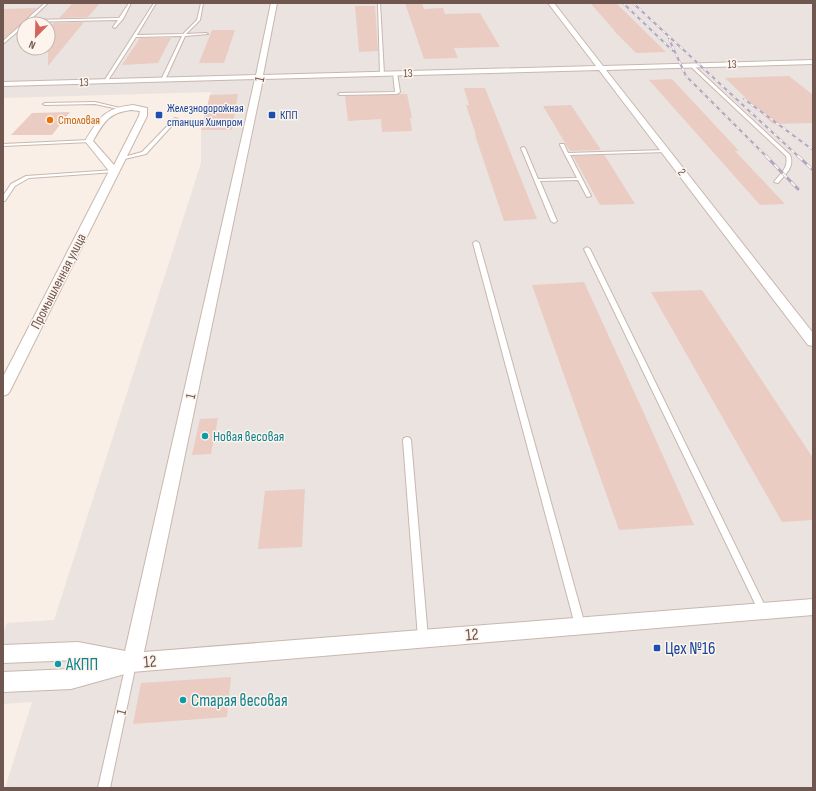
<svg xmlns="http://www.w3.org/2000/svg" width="816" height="791" viewBox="0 0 816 791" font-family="'Sofia Sans Condensed',sans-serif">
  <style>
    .industrial { fill: #eae3e0; fill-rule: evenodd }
    .building { fill: #ebccc2 }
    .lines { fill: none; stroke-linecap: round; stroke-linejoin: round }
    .service-casing { stroke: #c9b7ae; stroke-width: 2 }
    .minor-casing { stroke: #c9b7ae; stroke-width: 2 }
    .service { fill: #fff; fill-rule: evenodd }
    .minor { fill: #fff; fill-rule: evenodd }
    .rail-far1-casing { stroke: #b1a7c1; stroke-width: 2 }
    .rail-casing { stroke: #b1a7c1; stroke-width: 3 }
    .rail-far1 { stroke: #fcf4ed; stroke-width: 1.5; stroke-dasharray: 4; stroke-linecap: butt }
    .rail { stroke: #fcf4ed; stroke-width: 2; stroke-dasharray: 6; stroke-linecap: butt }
    .transit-dot { fill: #1a4fb4; stroke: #fcf4ed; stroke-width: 1.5 }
    .food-dot { fill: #e8710a; stroke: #fcf4ed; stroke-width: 1.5 }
    .culture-dot { fill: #0f9aa8; stroke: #fcf4ed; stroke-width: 1.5 }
    .labels { text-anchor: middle; stroke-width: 3; stroke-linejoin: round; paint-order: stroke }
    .far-street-label { font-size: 12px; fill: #6f564f; stroke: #fcf4ed }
    .far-transit-label { font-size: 12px; fill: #164399; stroke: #fcf4ed; text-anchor: start }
    .far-food-label { font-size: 12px; fill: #c56008; stroke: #fcf4ed; text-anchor: start }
    .street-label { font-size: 14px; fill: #6f564f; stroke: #fcf4ed }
    .culture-label { font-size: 14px; fill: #0d838f; stroke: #fcf4ed; text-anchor: start }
    .near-street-label { font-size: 17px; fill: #6f564f; stroke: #fcf4ed }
    .near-transit-label { font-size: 17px; fill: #164399; stroke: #fcf4ed; text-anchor: start }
    .near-culture-label { font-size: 17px; fill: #0d838f; stroke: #fcf4ed; text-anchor: start }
  </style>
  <rect width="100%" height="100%" fill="#f9efe7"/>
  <path class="industrial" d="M3,3H813V788H5L32,702L3,704V633L7,623L54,620L201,163V130L211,92L3,98ZM24,24H48V48H24Z"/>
  <g class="building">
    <polygon points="73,3 100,3 88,17 59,18"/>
    <polygon points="405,3 422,3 424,9 443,8 445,14 480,13 500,47 454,48 458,58 424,59"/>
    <polygon points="591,4 617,4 666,52 636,53 614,31 615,31"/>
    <polygon points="355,6 375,6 378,51 359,52"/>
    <polygon points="37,8 24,22 3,39 3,9"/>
    <polygon points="84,22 48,66 48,29 54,23"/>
    <polygon points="212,30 235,30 224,63 199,63"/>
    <polygon points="140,38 171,38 158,63 122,65"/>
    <polygon points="789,76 813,95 813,123 773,124 725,78"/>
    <polygon points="672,79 739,151 735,151 785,204 760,205 649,80"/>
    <polygon points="464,88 485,88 537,219 504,221 475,135 476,135 466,105 469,105"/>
    <polygon points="238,94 232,130 201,130 210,95"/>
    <polygon points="399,94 407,94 412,118 410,118 412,131 382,132 381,119 348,121 345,96"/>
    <polygon points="571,105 601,150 570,151 543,106"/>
    <polygon points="70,112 52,135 11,135 32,113"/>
    <polygon points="604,155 607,159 635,204 600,205 573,156"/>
    <polygon points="584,282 647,420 694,525 619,530 532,285"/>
    <polygon points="702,290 813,458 813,520 782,522 651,292"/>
    <polygon points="218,418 211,454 192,455 200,419"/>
    <polygon points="305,489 302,547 258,549 265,491"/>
    <polygon points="231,677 227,717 133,724 141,683"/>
  </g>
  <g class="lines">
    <g class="service-casing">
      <g id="service">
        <polygon points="45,3 48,3 30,20 119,18 129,3 131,3 123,19 115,28 113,27 118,20 26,22 26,20"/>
        <polygon points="154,3 156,3 137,35 183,34 197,20 201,3 203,3 200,20 186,34 206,33 208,34 185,36 165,80 163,81 161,80 182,36 136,37 107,82 105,82 104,81"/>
        <polygon points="378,3 380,3 384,74 382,75 380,74"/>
        <polygon points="23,23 26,24 24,24 24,26 3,44 3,41"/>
        <path d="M690,64H692L790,155C795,167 785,175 778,183L774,182C780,174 789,168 786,156L690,66Z"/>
        <polygon points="395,72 397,73 400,92 397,94 340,95 338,94 340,93 395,92 393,73"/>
        <polygon points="95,102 120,108 118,109 95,104 45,105 43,104 45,103"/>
        <polygon points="175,118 178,119 146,154 120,160 120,158 142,152"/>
        <polygon points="89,140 91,141 91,142 3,146 3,144"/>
        <polygon points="560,144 564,144 568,153 666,150 668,151 666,152 570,155 591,196 587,197 578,180 540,181 557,221 554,223 551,221 521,148 523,147 525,148 538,179 577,178 560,145"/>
        <polygon points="114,170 116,170 116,172 29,178 15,186 5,201 3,201 3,196 11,184 26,176"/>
        <polygon points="476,241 479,243 585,625 583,628 580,629 577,628 575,625 473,243"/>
        <polygon points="587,247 590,249 766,608 768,611 766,614 763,615 760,614 584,249"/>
        <polygon points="407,437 410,438 411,440 428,638 426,641 423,643 420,641 418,638 403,440 404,438"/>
        <polygon points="131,659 134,661 136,664 110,788 98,788 126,664 128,661"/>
      </g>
    </g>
    <g class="minor-casing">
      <g id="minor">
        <polygon points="271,3 277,3 263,75 596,66 548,3 554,3 603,66 813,60 813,64 606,70 813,333 813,346 808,345 599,70 263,79 144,652 813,599 813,615 132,672 71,689 3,692 3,672 71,669 92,663 78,660 3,663 3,645 78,642 125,651 255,79 3,86 3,82 256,75"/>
        <path d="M133,105L147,108V116L10,391L8,394L3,396V377L109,171L85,141C99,118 104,108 133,105ZM131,110L140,111L139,116L114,165L93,141C104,122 108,113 131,110Z"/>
      </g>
    </g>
    <use href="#service" class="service"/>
    <use href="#minor" class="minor"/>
    <g class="rail-far1-casing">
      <g id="rail-far1">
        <polyline points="623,3 673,51"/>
        <polyline points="633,3 799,157"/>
        <polyline points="669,39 686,76 767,157"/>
        <polyline points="744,99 813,150"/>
      </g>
    </g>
    <g class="rail-casing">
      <g id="rail">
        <polyline points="766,156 798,189"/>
        <polyline points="798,156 813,170"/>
      </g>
    </g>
    <use href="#rail-far1" class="rail-far1"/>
    <use href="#rail" class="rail"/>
  </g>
  <g class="transit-dot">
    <rect x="155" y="111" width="8" height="8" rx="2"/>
    <rect x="268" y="111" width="8" height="8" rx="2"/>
    <rect x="653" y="644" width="8" height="8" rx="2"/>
  </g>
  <circle class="food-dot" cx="50" cy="120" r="4"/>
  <g class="culture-dot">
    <circle cx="205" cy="436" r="4"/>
    <circle cx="58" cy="664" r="4"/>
    <circle cx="183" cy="700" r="4"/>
  </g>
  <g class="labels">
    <g class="far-street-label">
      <text transform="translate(732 64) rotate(-2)" y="4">13</text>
      <text transform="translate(408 73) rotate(-2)" y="4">13</text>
      <text transform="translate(84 82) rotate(-2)" y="4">13</text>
      <text transform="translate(682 172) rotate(52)" y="4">2</text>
    </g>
    <g class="far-transit-label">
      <text x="167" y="112">Железнодорожная<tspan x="167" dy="14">станция Химпром</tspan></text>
      <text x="280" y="119">КПП</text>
    </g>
    <g class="far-food-label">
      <text x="58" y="124">Столовая</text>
    </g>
    <g class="street-label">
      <text transform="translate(259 79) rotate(-78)" y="5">1</text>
      <text transform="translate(58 281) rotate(-63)" y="5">Промышленная улица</text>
      <text transform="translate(190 396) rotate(-78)" y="5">1</text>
      <text transform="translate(121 712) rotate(-77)" y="5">1</text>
    </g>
    <g class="culture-label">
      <text x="213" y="441">Новая весовая</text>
    </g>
    <g class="near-street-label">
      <text transform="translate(472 634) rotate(-5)" y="6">12</text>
      <text transform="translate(150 661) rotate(-5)" y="6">12</text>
    </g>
    <g class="near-transit-label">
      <text x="665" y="654">Цех №16</text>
    </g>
    <g class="near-culture-label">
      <text x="66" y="670">АКПП</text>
      <text x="191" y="706">Старая весовая</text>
    </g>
  </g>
  <rect width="816" height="791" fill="none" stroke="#6f564f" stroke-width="8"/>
  <g transform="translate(36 36) rotate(203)"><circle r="19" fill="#fcf4ed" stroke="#c4b5ae"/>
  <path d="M0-3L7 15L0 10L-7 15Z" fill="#d3655c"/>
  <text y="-6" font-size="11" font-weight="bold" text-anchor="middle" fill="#6f564f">N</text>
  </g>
</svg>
